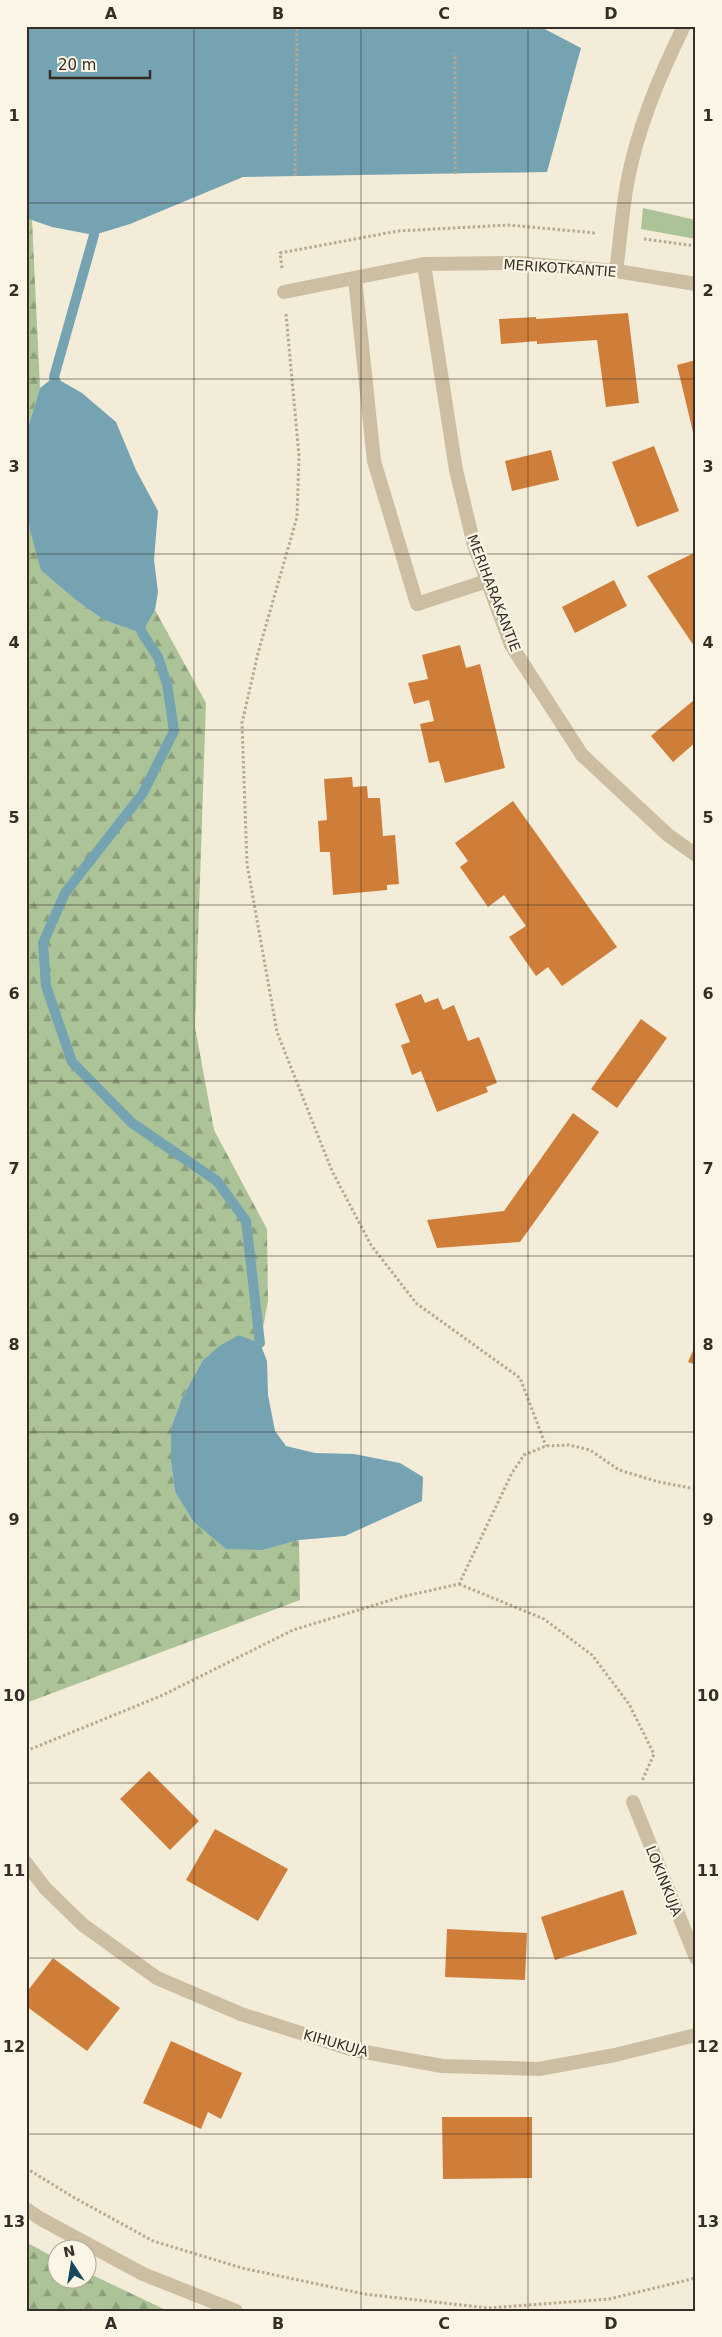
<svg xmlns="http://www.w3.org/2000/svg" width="722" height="2337" viewBox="0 0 722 2337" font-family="'DejaVu Sans',sans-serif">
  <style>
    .grass { fill: #abc397 }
    .forest { fill: url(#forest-firs) }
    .water { fill: #75a3b2 }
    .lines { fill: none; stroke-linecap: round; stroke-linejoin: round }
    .stream { stroke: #75a3b2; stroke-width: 10 }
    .building { fill: #cf7e3a }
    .path { stroke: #b8a88d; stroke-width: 3; stroke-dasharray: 2.5 2.5; stroke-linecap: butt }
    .service { stroke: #ccbea3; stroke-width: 14 }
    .minor { stroke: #ccbea3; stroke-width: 14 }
    .tertiary { stroke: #ccbea3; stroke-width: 14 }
    .grid { fill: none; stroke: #362e26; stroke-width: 1; stroke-opacity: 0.55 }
    .labels { text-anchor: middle; stroke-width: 4.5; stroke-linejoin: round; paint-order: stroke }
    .street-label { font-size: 14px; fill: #362e26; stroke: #faf5e4 }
    .neatline { fill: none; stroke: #362e26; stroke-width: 2 }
    .grid-label { font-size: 16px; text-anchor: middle; font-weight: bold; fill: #362e26 }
  </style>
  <defs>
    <pattern id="forest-firs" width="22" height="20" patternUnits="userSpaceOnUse" patternTransform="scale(1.25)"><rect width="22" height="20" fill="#abc397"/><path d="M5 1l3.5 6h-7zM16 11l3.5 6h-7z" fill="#8c9f7b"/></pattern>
  </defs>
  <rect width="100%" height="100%" fill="#f3ecd8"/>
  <polygon class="grass" points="643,208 696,220 696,239 641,229"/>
  <g class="forest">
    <polygon points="26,217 32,220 40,388 26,434"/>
    <polygon points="26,507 30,531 42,570 77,601 104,620 142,632 155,610 206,703 195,1027 214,1130 267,1229 268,1301 260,1343 239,1335 203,1360 182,1398 171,1428 171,1462 175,1492 193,1521 263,1550 299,1540 300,1600 26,1703"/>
    <polygon points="26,2242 57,2259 58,2280 88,2280 88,2273 168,2311 26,2311"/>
  </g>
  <g class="water">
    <polygon points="26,26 539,26 581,48 547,172 243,177 130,224 94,235 52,227 26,218"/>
    <polygon points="54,377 82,393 116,422 136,470 158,511 154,560 158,592 155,610 142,633 104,620 77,601 41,570 30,531 26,507 26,434 40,388"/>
    <polygon points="239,1335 260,1343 267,1361 268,1395 275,1431 286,1446 315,1453 354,1454 400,1463 423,1477 422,1501 345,1536 299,1540 263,1550 226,1549 193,1521 175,1492 171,1462 171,1428 182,1398 203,1360 221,1345"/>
  </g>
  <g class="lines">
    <g class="stream">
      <polyline points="58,390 54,377 94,235"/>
      <polyline points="138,621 142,633 158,657 167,684 174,731 143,793 65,893 43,943 46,986 72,1062 132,1123 217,1181 246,1221 260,1343"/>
    </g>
  </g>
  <g class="building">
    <polygon points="628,313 639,403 606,407 597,340 537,344 537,341 501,344 499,319 536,317 536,319"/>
    <polygon points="696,360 696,431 693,432 677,365"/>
    <polygon points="654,446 679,511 637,527 612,462"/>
    <polygon points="551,450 559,480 512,491 505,461"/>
    <polygon points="696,552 696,644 694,646 647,576"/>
    <polygon points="614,580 627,606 575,633 562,607"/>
    <polygon points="460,645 466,668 480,664 505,768 445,783 439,761 429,763 420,724 434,721 429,700 414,704 408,683 428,679 422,655"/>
    <polygon points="694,700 696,703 696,742 673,762 651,736"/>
    <polygon points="352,777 353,787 367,786 368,798 380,798 383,836 395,835 399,884 387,885 387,890 333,895 330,852 320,852 318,821 327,820 324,779"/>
    <polygon points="513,801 617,947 562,986 548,967 536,976 509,937 526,926 504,895 488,907 460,867 468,861 455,843"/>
    <polygon points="421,994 425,1003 438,998 443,1010 454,1005 468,1041 479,1037 497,1083 486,1087 488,1092 437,1112 421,1071 412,1075 401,1045 410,1042 395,1004"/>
    <polygon points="641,1019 667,1038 617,1108 591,1089"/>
    <polygon points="573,1113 599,1132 520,1242 437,1248 427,1220 504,1211"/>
    <polygon points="696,1344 696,1365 688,1362"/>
    <polygon points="149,1771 199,1821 170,1850 120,1799"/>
    <polygon points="215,1829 288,1869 258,1921 186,1880"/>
    <polygon points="623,1890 637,1934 555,1960 541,1917"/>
    <polygon points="447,1929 527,1933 525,1980 445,1977"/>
    <polygon points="53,1958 120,2008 87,2051 26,2006 26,1993"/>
    <polygon points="171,2041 242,2073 221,2119 208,2112 201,2129 143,2103"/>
    <polygon points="442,2117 532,2117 532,2178 443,2179"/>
  </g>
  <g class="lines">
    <g class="path">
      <polyline points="455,174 455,53"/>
      <polyline points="295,176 297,26"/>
      <polyline points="644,239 696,246"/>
      <polyline points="282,268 280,253 398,231 508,225 596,233"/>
      <polyline points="286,314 299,456 297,517 258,653 242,723 247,864 277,1032 332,1171 371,1245 416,1303 520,1378 546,1446"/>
      <polyline points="459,1584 544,1619 592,1655 629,1704 654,1754 642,1781"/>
      <polyline points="26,1751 163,1695 293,1630 401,1597 459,1584 512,1473 524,1455 546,1446 569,1445 590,1450 619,1470 659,1482 696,1489"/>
      <polyline points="26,2168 73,2197 153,2241 242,2268 364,2294 488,2308 609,2299 696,2278"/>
    </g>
    <g class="service">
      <polyline points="355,278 374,461 417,604 487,581"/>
      <polyline points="284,292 424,264"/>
    </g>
    <g class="minor">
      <path d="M616,271C620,242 622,213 627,184C637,129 659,77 684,26"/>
      <polyline points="696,284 616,271 517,263 424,264 456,470 474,545 511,645 582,755 668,835 696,855"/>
      <polyline points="633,1802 696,1958"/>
      <polyline points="26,1863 45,1888 83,1925 157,1978 241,2014 354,2050 442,2066 539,2069 615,2055 696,2035"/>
    </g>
    <polyline class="tertiary" points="26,2209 41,2219 143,2274 236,2311"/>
  </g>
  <path class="grid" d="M194,26V2311M361,26V2311M528,26V2311M26,203H696M26,379H696M26,554H696M26,730H696M26,905H696M26,1081H696M26,1256H696M26,1432H696M26,1607H696M26,1783H696M26,1958H696M26,2134H696"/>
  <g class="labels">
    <g class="street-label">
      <text transform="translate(560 268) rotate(4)" y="5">MERIKOTKANTIE</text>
      <text transform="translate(494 593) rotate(69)" y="5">MERIHARAKANTIE</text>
      <text transform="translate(664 1881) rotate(68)" y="5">LOKINKUJA</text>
      <text transform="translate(336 2043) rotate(16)" y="5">KIHUKUJA</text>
    </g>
  </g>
  <rect width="722" height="2337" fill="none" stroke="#faf5e4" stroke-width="55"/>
  <g transform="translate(72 2264) rotate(348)"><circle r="24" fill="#faf5e4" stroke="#aca598"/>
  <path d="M0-4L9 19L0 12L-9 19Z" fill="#18485b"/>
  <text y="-8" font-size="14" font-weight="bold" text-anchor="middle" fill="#362e26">N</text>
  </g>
  <path d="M50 70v8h100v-8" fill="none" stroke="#362e26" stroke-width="2.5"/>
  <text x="58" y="70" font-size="15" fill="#362e26" stroke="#faf5e4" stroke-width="4" paint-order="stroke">20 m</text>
  <rect x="28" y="28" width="666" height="2282" class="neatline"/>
  <g class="grid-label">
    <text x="111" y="19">A</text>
    <text x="278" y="19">B</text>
    <text x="444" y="19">C</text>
    <text x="611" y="19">D</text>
    <text x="14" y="121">1</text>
    <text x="708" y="121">1</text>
    <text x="14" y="296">2</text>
    <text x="708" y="296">2</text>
    <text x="14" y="472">3</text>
    <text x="708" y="472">3</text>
    <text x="14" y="648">4</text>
    <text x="708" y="648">4</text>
    <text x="14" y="823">5</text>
    <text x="708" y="823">5</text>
    <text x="14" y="999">6</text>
    <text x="708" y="999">6</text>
    <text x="14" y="1174">7</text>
    <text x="708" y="1174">7</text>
    <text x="14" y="1350">8</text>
    <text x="708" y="1350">8</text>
    <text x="14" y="1525">9</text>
    <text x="708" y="1525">9</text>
    <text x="14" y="1701">10</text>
    <text x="708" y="1701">10</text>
    <text x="14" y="1876">11</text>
    <text x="708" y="1876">11</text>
    <text x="14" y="2052">12</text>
    <text x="708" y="2052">12</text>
    <text x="14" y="2227">13</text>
    <text x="708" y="2227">13</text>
    <text x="111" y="2329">A</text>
    <text x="278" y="2329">B</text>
    <text x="444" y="2329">C</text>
    <text x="611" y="2329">D</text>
  </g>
</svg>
